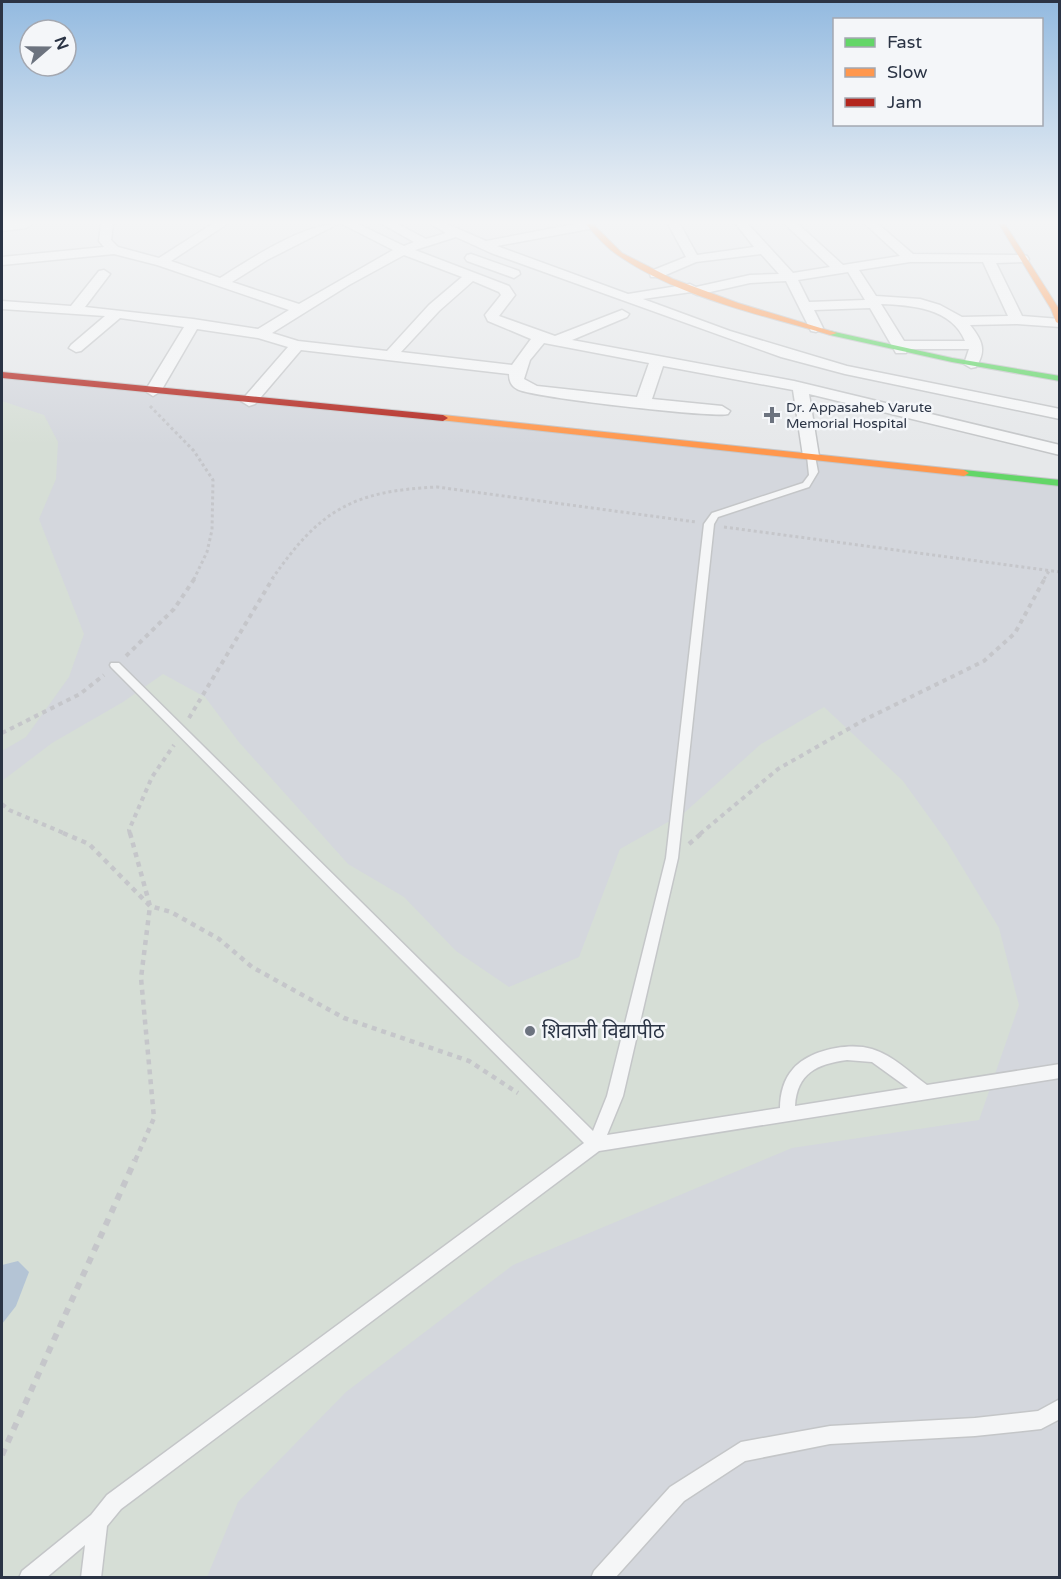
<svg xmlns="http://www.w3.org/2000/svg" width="1061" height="1579" viewBox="0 0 1061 1579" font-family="'Varela Round','Noto Sans Devanagari',sans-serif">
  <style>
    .built { fill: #d4d7dd }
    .green { fill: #d6ded6 }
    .water { fill: #b4c4d5 }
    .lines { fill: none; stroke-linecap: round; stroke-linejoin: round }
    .lane-casing { stroke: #c4c6c8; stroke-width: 3 }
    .street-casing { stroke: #c4c6c8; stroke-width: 3 }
    .fast-casing { stroke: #c4c6c8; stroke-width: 2 }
    .slow-casing { stroke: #c4c6c8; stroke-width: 2 }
    .jam-casing { stroke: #c4c6c8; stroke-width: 2 }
    .path-far3 { stroke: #c5c6ca; stroke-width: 3; stroke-dasharray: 3 3; stroke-linecap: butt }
    .path-far2 { stroke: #c5c6ca; stroke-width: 4; stroke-dasharray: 4.5 4.5; stroke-linecap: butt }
    .path-far1 { stroke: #c5c6ca; stroke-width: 4.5; stroke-dasharray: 5 5; stroke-linecap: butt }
    .path { stroke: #c5c6ca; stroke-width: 6; stroke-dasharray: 7 7; stroke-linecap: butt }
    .lane { fill: #f5f6f7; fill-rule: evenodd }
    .street { fill: #f5f6f7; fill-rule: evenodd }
    .fast { fill: #63d668; fill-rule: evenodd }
    .slow { fill: #ff974d; fill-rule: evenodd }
    .jam { fill: #b3261e; fill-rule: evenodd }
    .poi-dot { fill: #6c737f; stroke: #f4f6f9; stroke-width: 2 }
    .labels { text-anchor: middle; stroke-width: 5; stroke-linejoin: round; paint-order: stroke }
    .far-poi-label { font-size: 14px; fill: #2b3445; stroke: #f4f6f9; text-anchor: start }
    .near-poi-label { font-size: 20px; fill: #2b3445; stroke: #f4f6f9; text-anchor: start }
  </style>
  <rect width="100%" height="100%" fill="#e6e8ea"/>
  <polygon class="built" points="2,376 594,433 1059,485 1059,1577 2,1577"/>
  <g class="green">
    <polygon points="2,401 44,415 58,442 56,479 39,519 84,634 69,677 26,737 2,751"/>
    <polygon points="163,674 205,697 238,741 348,864 404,897 456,951 509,987 579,957 620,849 684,813 761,744 824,707 903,781 947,842 999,928 1019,1005 979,1120 792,1148 513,1265 346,1392 238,1502 207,1577 2,1578 2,781 52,743 123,702"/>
  </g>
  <polygon class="water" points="18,1261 29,1272 16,1306 2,1324 2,1265"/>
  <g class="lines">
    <g class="lane-casing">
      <g id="lane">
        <path d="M811,453L815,456L818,472L809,487L718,517L714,524L678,858L623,1096L607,1135L780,1108C780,1094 784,1079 793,1069C809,1050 849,1042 872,1049C894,1056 909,1072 927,1085L1060,1064V1078L599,1151L121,1509L107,1526L101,1578H81L85,1545L46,1578H19L22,1571L91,1515L107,1495L584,1143L111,667L110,665L111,663H119L593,1131L607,1096L666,858L704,524L712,513L803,483L809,475L807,456ZM847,1060L872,1062L908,1088L795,1106C797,1073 817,1064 847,1060Z"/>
        <polygon points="1060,1399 1060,1419 1041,1429 975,1436 830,1444 745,1461 684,1501 615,1578 591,1578 594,1571 670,1487 741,1442 830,1426 975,1418 1038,1411"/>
      </g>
    </g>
    <g class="street-casing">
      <g id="street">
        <polygon points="2,224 32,224 26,228 2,231"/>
        <path d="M101,224H113L111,240L118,247L159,258L212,224H227L171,261L220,278C250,259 303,224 338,224L267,260L232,282L299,304L393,250L342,224H358L404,246L414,242L382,224H398L426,239L446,233L431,224H447L486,241L575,224H594L593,228L589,229L497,246L628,294L690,284L696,287L750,275L779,274L761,254L696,262L661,277H651L650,274L651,271L686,257L668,224H680L697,255L754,247L736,224H748L793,273L830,267L785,224H798L843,265L900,256L865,224H878L913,254L1023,255L1027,256L1029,259L1027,262L996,263L1022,316L1060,319V327L1017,324L970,325C982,340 987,350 976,367L971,368L964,364L969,349H908L906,353H896L870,308L814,310L823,328L816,332L811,331L786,281L750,283L697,295L691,292L643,299L730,331L847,366L1060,409V419L845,374L781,357L491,253L456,237L415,250L509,286L515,295L499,316L555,336L622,310L629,314L627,317L572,340L794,381L1060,445V455L809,394L819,456L811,461L803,456L793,390L663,366L652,399L722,406L730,411L728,414C713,418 528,397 517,389C511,386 509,380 509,374L301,350L255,404L249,406L241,401L288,347L258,338L197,329L161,391L153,396L145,391L184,327L120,318L81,351L76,352L69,348L71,345L105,316L2,309V301L71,306L99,271L104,270L110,274L85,307L193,319L258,329L289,310L157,265L114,254L2,265V257L104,247L99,241ZM404,255L462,277L429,305L387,351L298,341L272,333L349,285ZM910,262H983L1008,316L962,317L940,305L920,299L876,296L859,270ZM848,272L865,300L809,302L798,280ZM473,281L499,292L501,295L485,315L488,321L531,339L512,365L401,352L439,311ZM881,304C911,305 952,308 965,341H904ZM544,343L649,363L637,397L537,386L524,379L530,360Z"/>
        <polygon points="471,254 519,271 520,274 514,278 467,261 465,258 467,255"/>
      </g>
    </g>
    <g class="fast-casing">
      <g id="fast">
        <polygon points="830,331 952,358 1060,376 1060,381 952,362 830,335"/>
        <polygon points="964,470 1060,480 1060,486 961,475 959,473"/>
      </g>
    </g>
    <g class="slow-casing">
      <g id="slow">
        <path d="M586,224H593L622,253L673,279L738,303L837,333L830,335C759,314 681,298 619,256C607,248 595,235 586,224Z"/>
        <polygon points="999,224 1005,224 1059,309 1060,324 1056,322 1051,309"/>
        <polygon points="443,415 964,470 969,473 964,476 440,420 440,416"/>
      </g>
    </g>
    <g class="jam-casing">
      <polygon id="jam" points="2,372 443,415 448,418 443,421 2,378"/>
    </g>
    <g class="path-far3">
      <polyline points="150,406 194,451 213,480 212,530 207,552 194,579"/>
      <polyline points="724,527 1060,572"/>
      <path d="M272,579C320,510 352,491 437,487L696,522"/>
      <polyline points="1044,579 1049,571"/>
    </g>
    <g class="path-far2">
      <polyline points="126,656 174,609 195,578"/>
      <polyline points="189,718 273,578"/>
      <polyline points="2,733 80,694 104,675"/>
      <polyline points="2,804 9,810 66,834"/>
      <polyline points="130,834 129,830 152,777 174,745"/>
      <polyline points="700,834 778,769 864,720 984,661 1015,633 1045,578"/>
    </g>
    <g class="path-far1">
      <polyline points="63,833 89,844 150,906 171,912 219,939 252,967 344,1018 469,1061 518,1093"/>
      <polyline points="130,833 150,906 141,978 154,1118 135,1161"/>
      <polyline points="689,844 702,833"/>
    </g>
    <polyline class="path" points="2,1455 135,1160"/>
    <use href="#lane" class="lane"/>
    <use href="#street" class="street"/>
    <use href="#fast" class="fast"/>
    <use href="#slow" class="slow"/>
    <use href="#jam" class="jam"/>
  </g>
  <linearGradient id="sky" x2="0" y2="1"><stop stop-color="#93bae0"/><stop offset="0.5" stop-color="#f4f5f6"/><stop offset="1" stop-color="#f4f5f6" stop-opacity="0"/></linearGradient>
  <rect width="1061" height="445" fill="url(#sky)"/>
  <g class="poi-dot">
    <path d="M769 406h6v6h6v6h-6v6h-6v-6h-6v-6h6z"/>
    <circle cx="530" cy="1031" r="6"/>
  </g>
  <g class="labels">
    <g class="far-poi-label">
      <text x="786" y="412">Dr. Appasaheb Varute<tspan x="786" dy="16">Memorial Hospital</tspan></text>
    </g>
    <g class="near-poi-label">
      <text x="542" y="1038">शिवाजी विद्यापीठ</text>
    </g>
  </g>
  <rect width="1061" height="1579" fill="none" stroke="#2b3445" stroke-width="6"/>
  <rect x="833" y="18" width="210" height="108" fill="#f4f6f9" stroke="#a4a8b1" stroke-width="1.5"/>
  <rect x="845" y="38" width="30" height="9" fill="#63d668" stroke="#a4a8b1" stroke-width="1.5"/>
  <text x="887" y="48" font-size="18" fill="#2b3445">Fast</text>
  <rect x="845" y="68" width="30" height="9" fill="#ff974d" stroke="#a4a8b1" stroke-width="1.5"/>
  <text x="887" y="78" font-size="18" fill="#2b3445">Slow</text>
  <rect x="845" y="98" width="30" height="9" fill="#b3261e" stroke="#a4a8b1" stroke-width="1.5"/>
  <text x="887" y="108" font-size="18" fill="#2b3445">Jam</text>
  <g transform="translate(48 48) rotate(70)"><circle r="28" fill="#f4f6f9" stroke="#a4a8b1" stroke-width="1.5"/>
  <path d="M0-4.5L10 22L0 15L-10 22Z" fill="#6c737f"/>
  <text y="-9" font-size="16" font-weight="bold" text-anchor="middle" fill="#2b3445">N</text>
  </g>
</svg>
